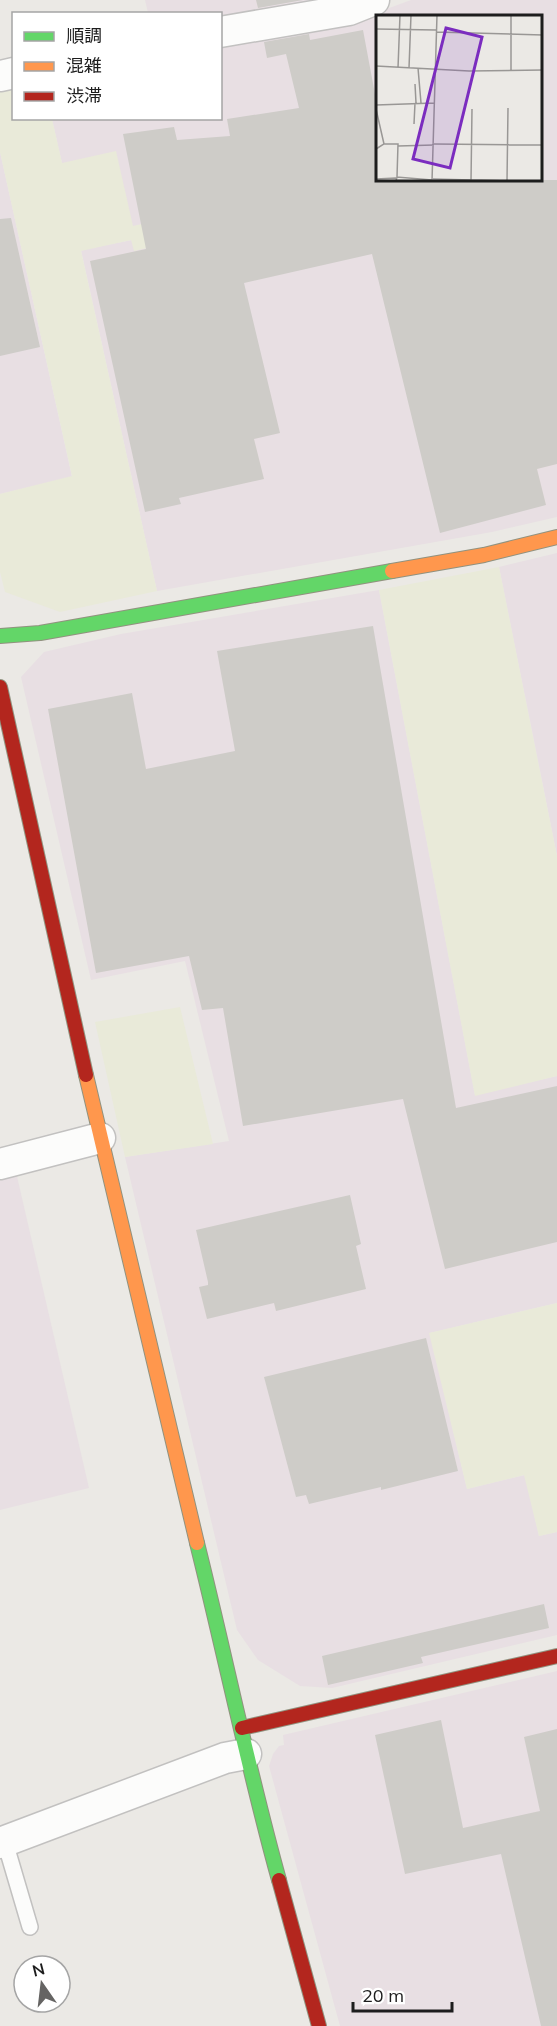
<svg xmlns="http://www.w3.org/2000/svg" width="557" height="2026" viewBox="0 0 557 2026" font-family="Mulish,'Noto Sans JP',sans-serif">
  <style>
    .industrial { fill: #e8dfe3; fill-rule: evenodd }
    .farmland { fill: #e9ead9 }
    .building { fill: #ceccc8 }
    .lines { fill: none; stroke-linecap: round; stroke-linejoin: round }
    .lane-casing { stroke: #c2c1c0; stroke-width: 18 }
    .street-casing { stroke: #c2c1c0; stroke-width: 33 }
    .fast-casing { stroke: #91927f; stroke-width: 16 }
    .slow-casing { stroke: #91927f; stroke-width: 16 }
    .jam-casing { stroke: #91927f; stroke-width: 16 }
    .lane { stroke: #fcfcfb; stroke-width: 15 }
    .street { stroke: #fcfcfb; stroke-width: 30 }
    .fast { stroke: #63d668; stroke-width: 14 }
    .slow { stroke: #ff974d; stroke-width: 14 }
    .jam { stroke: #b3261e; stroke-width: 14 }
    .inset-road { fill: none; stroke: #999795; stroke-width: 1.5 }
    .view { fill: #7b2cbf; fill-opacity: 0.15; stroke: #7b2cbf; stroke-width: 3 }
    .inset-edge { fill: none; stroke: #1d1d1d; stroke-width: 3 }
  </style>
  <rect width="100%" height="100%" fill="#ebe9e5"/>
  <g class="industrial">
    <polygon points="145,0 334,0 221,23 220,14 148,13"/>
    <path d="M411,0H557V517L492,532L157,591L81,250L132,240L135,251L133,227L62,163L52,119L220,118L221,45L362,18ZM377,16H540V180H377Z"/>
    <polygon points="0,152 72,477 0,494"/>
    <polygon points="557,553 557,856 499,567"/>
    <polygon points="379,590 475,1095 557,1076 557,1303 430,1333 467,1489 525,1475 539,1536 557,1532 557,1635 332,1688 300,1686 258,1660 237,1630 125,1157 229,1141 185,961 91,980 21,677 44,652 121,634"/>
    <polygon points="16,1172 89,1488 0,1510 0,1177"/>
    <polygon points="557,1671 557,2026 340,2026 269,1766 273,1754 279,1746 284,1745 283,1735"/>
  </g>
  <g class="farmland">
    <polygon points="13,85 14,118 52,119 62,163 116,151 133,226 177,216 185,239 134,251 131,240 81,251 157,591 60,612 5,592 0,572 0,494 72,476 0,152 0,88"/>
    <polygon points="499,567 557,856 557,1076 475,1096 379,590"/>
    <polygon points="180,1007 213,1144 125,1157 95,1022"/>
    <polygon points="557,1303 557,1532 539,1536 524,1475 467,1489 429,1333"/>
  </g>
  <g class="building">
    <polygon points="256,0 303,0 258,8"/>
    <polygon points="363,30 377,105 377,180 557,180 557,464 537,469 546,505 440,533 372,254 244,283 280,433 254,439 264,479 179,498 181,504 145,512 90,261 146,249 123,134 174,127 177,140 230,136 227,119 299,108 286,54 267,58 264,42 309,34 310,40"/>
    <polygon points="11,218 40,347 0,356 0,219"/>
    <polygon points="373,626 456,1108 557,1086 557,1242 445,1269 403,1099 243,1126 223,1008 202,1010 189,956 96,973 48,709 132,693 146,769 235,751 217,651"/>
    <polygon points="350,1195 361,1244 356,1246 366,1289 276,1311 274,1303 207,1319 199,1287 208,1285 208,1282 196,1230"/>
    <polygon points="426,1338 458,1471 381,1490 381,1487 309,1504 306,1495 296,1497 264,1377"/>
    <polygon points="544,1604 549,1628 421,1657 423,1663 328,1685 322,1656"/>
    <polygon points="441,1720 463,1828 540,1811 524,1737 557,1729 557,2026 541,2026 501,1854 405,1874 375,1735"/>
  </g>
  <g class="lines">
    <g class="lane-casing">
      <polyline id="lane" points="5,1842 30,1927"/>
    </g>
    <g class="street-casing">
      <g id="street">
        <polyline points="220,32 349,10 374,0"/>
        <polyline points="0,76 14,73"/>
        <polyline points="0,1164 100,1138"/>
        <polyline points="0,1843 225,1758 246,1754"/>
      </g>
    </g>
    <g class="fast-casing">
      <g id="fast">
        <polyline points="0,636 40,633 392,571"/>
        <path d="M197,1543C225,1655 248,1769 279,1880"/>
      </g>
    </g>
    <g class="slow-casing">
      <g id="slow">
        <polyline points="392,571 484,555 557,537"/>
        <polyline points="86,1075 197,1543"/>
      </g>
    </g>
    <g class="jam-casing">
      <g id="jam">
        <polyline points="0,687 86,1075"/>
        <polyline points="242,1728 557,1656"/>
        <polyline points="279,1880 319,2026"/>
      </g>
    </g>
    <use href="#lane" class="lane"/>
    <use href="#street" class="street"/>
    <use href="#fast" class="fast"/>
    <use href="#slow" class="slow"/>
    <use href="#jam" class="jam"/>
  </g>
  <g transform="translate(376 15)">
    <rect width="166" height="166" fill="#ebe9e5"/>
    <path class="inset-road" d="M135,0V55M0,14L60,15M60,17L167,20M0,51L93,56L167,55M22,53L24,0M33,53L35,0M42,53L45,88M39,69L40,88M0,90L58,88M0,94L8,129L0,134M38,109L39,88M8,129H22L21,162M58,129L167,130M22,131L58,130M0,164L20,163M57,164L137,166M20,166L21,162L56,165M56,166L61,0M95,166L96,94M131,166L132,93"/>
    <path class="view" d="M70,13L106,22L74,153L37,144Z"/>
    <rect width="166" height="166" class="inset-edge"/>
  </g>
  <rect x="12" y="12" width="210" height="108" fill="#ffffff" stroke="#a5a5a5" stroke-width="1.5"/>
  <rect x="24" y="32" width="30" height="9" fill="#63d668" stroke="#a5a5a5" stroke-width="1.5"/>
  <text x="66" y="42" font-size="18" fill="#1d1d1d">順調</text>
  <rect x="24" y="62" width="30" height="9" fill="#ff974d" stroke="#a5a5a5" stroke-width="1.5"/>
  <text x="66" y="72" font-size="18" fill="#1d1d1d">混雑</text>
  <rect x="24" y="92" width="30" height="9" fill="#b3261e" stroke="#a5a5a5" stroke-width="1.5"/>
  <text x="66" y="102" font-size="18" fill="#1d1d1d">渋滞</text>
  <g transform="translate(42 1984) rotate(346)"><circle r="28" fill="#ffffff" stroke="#a5a5a5" stroke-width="1.5"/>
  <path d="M0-4.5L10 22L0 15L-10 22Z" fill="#656463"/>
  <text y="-9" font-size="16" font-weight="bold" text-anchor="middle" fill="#1d1d1d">N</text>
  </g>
  <path d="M353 2002v9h99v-9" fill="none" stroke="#1d1d1d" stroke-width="3"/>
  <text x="362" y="2002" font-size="18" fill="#1d1d1d" stroke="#ffffff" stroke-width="4.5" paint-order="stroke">20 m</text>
</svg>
